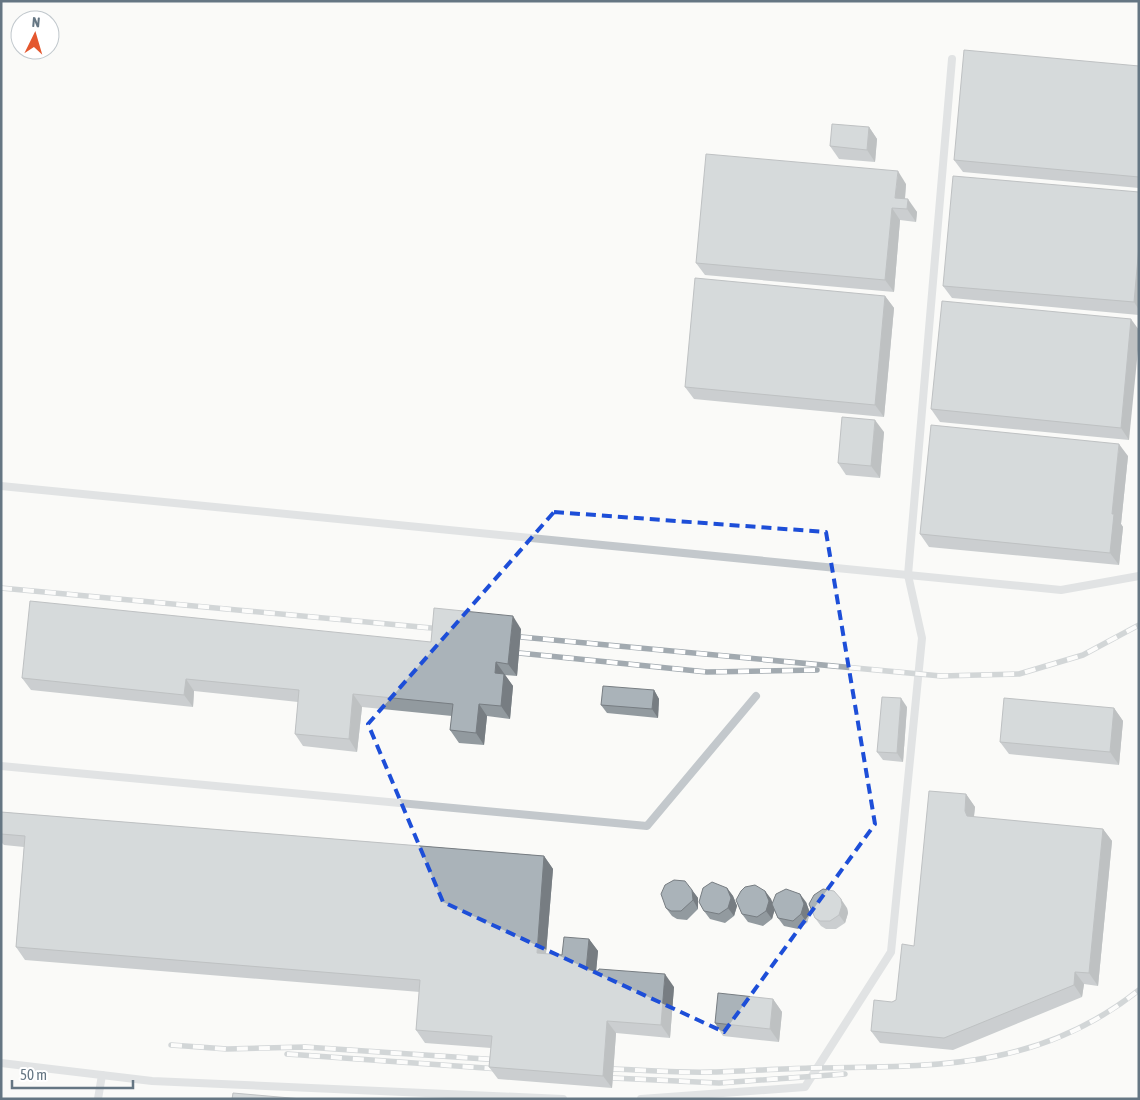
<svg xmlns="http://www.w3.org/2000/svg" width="1140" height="1100" viewBox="0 0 1140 1100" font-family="'Asap Condensed',sans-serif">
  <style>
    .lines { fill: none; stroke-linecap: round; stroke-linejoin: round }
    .lane { stroke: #c3c8cc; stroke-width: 8 }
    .rail-casing { stroke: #a2aab0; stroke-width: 5.5 }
    .rail { stroke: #fff; stroke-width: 4; stroke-dasharray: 11; stroke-linecap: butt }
    .wall { fill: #929a9f }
    .shaded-wall { fill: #777d82 }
    .building { fill: #aab3b9; stroke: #777d82 }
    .marked { fill: none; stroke: #1d4ed8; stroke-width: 4; stroke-dasharray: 10 6; stroke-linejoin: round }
  </style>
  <rect width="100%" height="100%" fill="#fafaf8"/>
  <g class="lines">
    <g class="lane">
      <polyline points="1,486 1061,590 1139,576"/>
      <polyline points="1,766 647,826 756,696"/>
      <polyline points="1,1063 152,1081 563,1099"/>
      <polyline points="98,1099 102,1075"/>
      <polyline points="641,1099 805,1087 891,952 922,638 908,575 952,59"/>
    </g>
    <g class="rail-casing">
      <g id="rail">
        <polyline points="1,588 442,629"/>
        <polyline points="521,637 941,676 1019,674 1083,655 1139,625"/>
        <polyline points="519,653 707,672 817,670"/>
        <polyline points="171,1045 227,1049 305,1047 500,1060"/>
        <polyline points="287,1054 499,1069"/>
        <path d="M613,1069C646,1070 679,1073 712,1072C745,1071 778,1069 810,1068C933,1066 1037,1071 1139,990"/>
        <polyline points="613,1078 719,1083 845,1074"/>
      </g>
    </g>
    <use href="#rail" class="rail"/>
  </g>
  <g class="wall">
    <polygon points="1139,66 1139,188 963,172 954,160"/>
    <polygon points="869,127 877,139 875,162 839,159 830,146"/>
    <polygon points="906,184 905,199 917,212 916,222 900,220 894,292 705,275 696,263"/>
    <polygon points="1139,192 1139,315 952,298 943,286"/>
    <polygon points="885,296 894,308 884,417 694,399 685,387"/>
    <polygon points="1131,319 1129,440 940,422 931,409"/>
    <polygon points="884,432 880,478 846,475 838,463"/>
    <polygon points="1128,456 1121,524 1123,527 1119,565 929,547 920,534"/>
    <polygon points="521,629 517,676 505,675 513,686 510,719 487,716 484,745 459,743 450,730 452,716 362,707 357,752 303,746 295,734 298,702 194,691 193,707 31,690 22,678 431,642"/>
    <polygon points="654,690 659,699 658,718 607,713 601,705"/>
    <polygon points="907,707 903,762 883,760 877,752"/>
    <polygon points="1114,708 1123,721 1119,765 1009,754 1000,742"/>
    <polygon points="966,794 975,807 974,817 1103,829 1112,841 1098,986 1084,984 1082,997 953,1050 880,1043 871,1031 892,1002 896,1000"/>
    <polygon points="1,812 544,856 553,869 546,954 562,955 589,939 598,951 596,971 674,987 670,1038 616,1033 612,1088 498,1079 489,1067 491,1048 425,1043 416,1030 420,992 25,960 16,947 24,847 4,845 1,842"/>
    <polygon points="727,888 733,896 737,906 734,916 725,923 710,919 704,911"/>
    <polygon points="692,890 698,898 698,909 687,920 677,919 672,916 666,908"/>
    <polygon points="765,891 771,899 772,903 806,902 810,913 807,923 798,929 784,926 778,918 774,910 772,919 763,926 748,922 742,914"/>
    <polygon points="847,908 848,913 845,923 836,929 826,929 821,926 815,918"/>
    <polygon points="773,999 782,1012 779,1042 723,1036 715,1023"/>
  </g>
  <g class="shaded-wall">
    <polygon points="869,127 877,139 875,162 867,150"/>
    <polygon points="898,171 906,184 904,209 895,198"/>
    <polygon points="908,199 917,212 916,222 907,209"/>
    <polygon points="892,208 900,220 894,292 885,280"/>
    <polygon points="1139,246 1139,310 1134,302"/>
    <polygon points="885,296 894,308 884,417 875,405"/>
    <polygon points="1131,319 1139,330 1139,340 1129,440 1121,428"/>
    <polygon points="875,420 884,432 880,478 871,466"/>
    <polygon points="1119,444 1128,456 1121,524 1123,527 1119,565 1110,553 1112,514"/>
    <polygon points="513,616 521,629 517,676 508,664"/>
    <polygon points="496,662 513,686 510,719 501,706 495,673"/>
    <polygon points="186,679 194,691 193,707 184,695"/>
    <polygon points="654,690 659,699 658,718 652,709"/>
    <polygon points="353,694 362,707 357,752 349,739"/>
    <polygon points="901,698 907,707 903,762 897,753"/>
    <polygon points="479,704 487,716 484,745 476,733"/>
    <polygon points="1114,708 1123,721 1119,765 1110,752"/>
    <polygon points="966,794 975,807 973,823 967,816 965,811"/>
    <polygon points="1103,829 1112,841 1098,986 1089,973"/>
    <polygon points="544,856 553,869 545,965 537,953"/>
    <polygon points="727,888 733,896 737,906 734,916 728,908"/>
    <polygon points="692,890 698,898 698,909 693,900"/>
    <polygon points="765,891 771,899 775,909 772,919 766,911"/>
    <polygon points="800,894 806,902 810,913 807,923 801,914"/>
    <polygon points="841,899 847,908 848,913 845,923 839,915"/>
    <polygon points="589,939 598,951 595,983 586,970"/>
    <polygon points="1075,972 1084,984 1082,997 1074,985"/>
    <polygon points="665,974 674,987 670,1038 661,1025"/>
    <polygon points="773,999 782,1012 779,1042 770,1029"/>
    <polygon points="607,1021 616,1033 612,1088 603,1076"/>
  </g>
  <g class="building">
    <polygon points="964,50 1139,66 1139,177 954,160"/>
    <polygon points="832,124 869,127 867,150 830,146"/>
    <polygon points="706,154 898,171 895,198 908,199 907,209 892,208 885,280 696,263"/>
    <polygon points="953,176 1139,192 1139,246 1134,302 943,286"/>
    <polygon points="695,278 885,296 875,405 685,387"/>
    <polygon points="942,301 1131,319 1121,428 931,409"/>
    <polygon points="842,417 875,420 871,466 838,463"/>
    <polygon points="931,425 1119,444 1112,514 1114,514 1110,553 920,534"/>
    <polygon points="30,601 431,642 434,608 513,616 508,664 496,662 495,673 504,674 501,706 479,704 476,733 450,730 453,704 353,694 349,739 295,734 299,690 186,679 184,695 22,678"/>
    <polygon points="603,686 654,690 652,709 601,705"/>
    <polygon points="882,697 901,698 897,753 877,752"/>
    <polygon points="1004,698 1114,708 1110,752 1000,742"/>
    <polygon points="929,791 966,794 965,811 967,816 1103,829 1089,973 1075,972 1074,985 944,1038 871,1031 874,1000 892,1002 896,1000 902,944 914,946"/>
    <polygon points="1,812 544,856 537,953 562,955 564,937 589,939 586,970 598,971 599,969 665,974 661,1025 607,1021 603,1076 489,1067 492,1036 416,1030 420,980 16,947 25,836 1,834"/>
    <polygon points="674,880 685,881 692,890 693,900 681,911 671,911 666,908 661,894 665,885"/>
    <polygon points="712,882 727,888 731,898 728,908 719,914 704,911 699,902 703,888"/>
    <polygon points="755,885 765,891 769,901 766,911 757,917 742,914 736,900 741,891 745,887"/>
    <polygon points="786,889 800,894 804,904 801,914 793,921 778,918 772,904 776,894"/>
    <polygon points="823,889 834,891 841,899 842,905 839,915 830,921 820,921 815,918 809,904 814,895"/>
    <polygon points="718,993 773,999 770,1029 715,1023"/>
    <polygon points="233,1093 302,1099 232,1099"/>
  </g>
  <path d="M0 0H1140V1100H0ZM554,512L826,532L875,824L724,1032L443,902L368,724Z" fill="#fafaf8" fill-opacity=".55" fill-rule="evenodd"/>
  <path class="marked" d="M554,512L826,532L875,824L724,1032L443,902L368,724Z"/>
  <rect width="1140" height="1100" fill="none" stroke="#657683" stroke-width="5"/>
  <g transform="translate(35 35) rotate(5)"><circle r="24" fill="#ffffff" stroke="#c1c8cd"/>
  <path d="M0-4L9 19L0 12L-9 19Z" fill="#e4572e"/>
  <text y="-8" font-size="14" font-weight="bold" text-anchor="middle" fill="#657683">N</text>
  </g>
  <path d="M12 1080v8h121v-8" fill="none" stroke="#657683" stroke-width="2.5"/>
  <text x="20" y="1080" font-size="15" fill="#657683" stroke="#ffffff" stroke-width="4" paint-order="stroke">50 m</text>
</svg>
